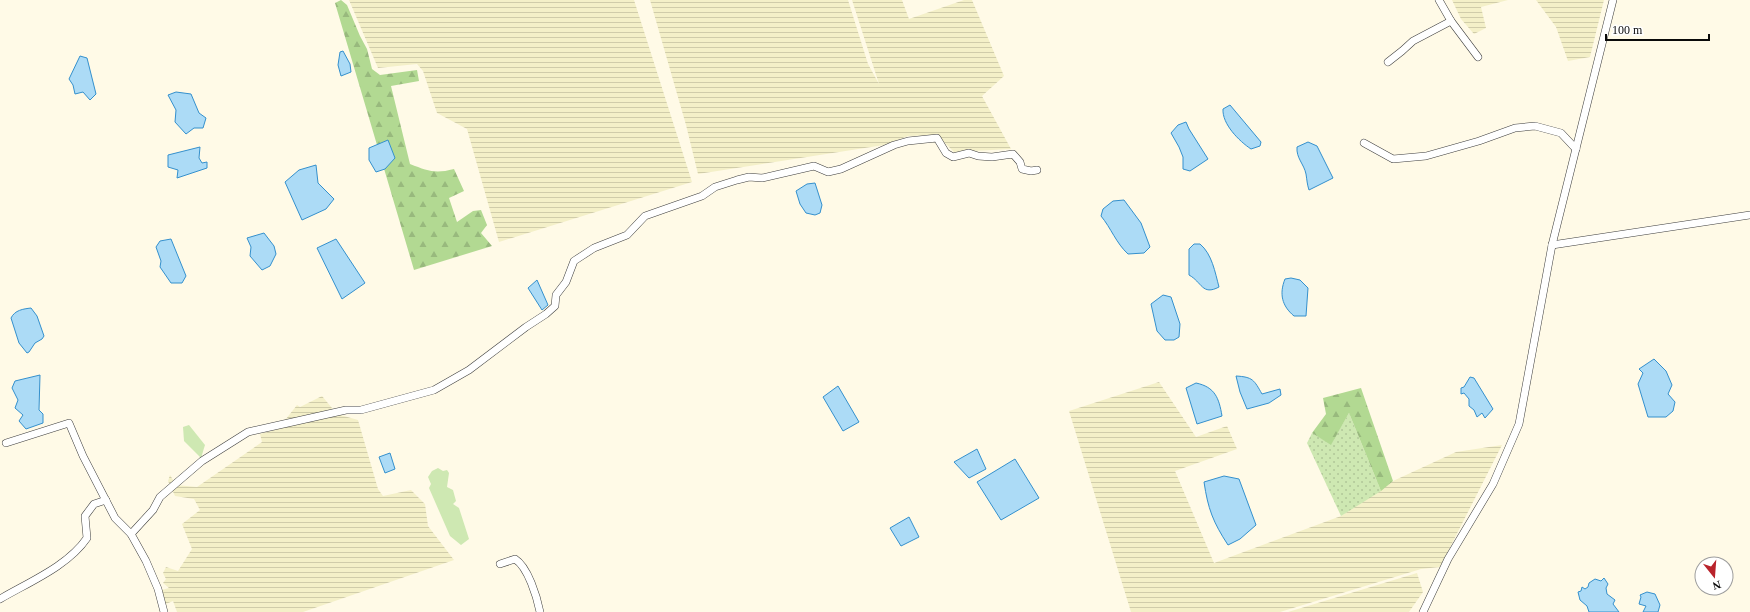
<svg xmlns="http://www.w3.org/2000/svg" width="1750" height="612" viewBox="0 0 1750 612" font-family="'Times New Roman',serif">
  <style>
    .farmland { fill: url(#farmland-rules) }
    .grass { fill: url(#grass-dots) }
    .forest { fill: url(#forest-firs) }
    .park { fill: #cee8b2 }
    .water { fill: #acdbf6; stroke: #3490cd }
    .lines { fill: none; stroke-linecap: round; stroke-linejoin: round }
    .street-casing { stroke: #3d3d3d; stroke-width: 8 }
    .street { stroke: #fff; stroke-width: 7 }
  </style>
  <defs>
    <pattern id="farmland-rules" width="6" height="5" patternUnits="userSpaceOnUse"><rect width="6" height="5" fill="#f4f0c8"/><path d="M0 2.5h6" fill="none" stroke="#d0ccaa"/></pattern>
    <pattern id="grass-dots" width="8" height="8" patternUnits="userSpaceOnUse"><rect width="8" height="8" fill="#cee8b2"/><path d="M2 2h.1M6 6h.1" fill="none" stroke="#b0c698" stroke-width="1.8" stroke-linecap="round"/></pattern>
    <pattern id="forest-firs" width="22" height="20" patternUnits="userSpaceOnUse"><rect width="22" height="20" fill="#b2d992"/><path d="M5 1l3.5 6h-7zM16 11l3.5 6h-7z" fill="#98b97d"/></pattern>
  </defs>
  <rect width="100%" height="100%" fill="#fffae7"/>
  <g class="farmland">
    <polygon points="349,0 634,0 692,182 499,242 467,129 437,113 423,71 417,64 378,68"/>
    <polygon points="650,0 848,0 868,64 879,84 852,0 902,0 909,19 964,0 972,0 1004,76 982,96 1011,149 954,152 937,135 908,136 884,145 698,174 686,125"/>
    <polygon points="1452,0 1508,0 1481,7 1486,28 1474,34 1461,19"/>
    <polygon points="1536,0 1604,0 1590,57 1568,61 1556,27"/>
    <polygon points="1159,382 1196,437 1227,426 1237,449 1175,471 1214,563 1341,516 1393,481 1456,452 1502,445 1440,567 1421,569 1280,612 1131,612 1069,411"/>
    <polygon points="322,396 337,414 358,420 378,489 383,496 411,490 425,504 428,526 454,560 303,612 177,612 173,601 161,606 162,590 169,588 163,583 166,579 163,573 166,567 178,571 192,549 182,524 200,510 194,499 175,496 168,481 170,475 176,485 197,487 262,442 260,434 278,429 297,405 300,407"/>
    <polygon points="1417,573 1423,592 1409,612 1288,612"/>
  </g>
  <polygon class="grass" points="1349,413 1381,491 1341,516 1307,443 1312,433 1331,444"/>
  <g class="forest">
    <path d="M341,0L347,5L360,36L367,49L372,69L380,75L417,70L419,81L391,86L410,164C428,171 435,174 454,169L464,191L449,198L457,222L473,211L481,210L487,225L481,233L492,246L414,270L335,3Z"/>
    <polygon points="1361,388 1393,481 1381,491 1349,413 1331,445 1312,433 1326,414 1323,398"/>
  </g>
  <g class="park">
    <polygon points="189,425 205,445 201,458 184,441 183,427"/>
    <polygon points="438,468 443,471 447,470 449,473 447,487 453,490 456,501 453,504 459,508 469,539 461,545 450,536 429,488 431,484 428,477 432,471"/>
  </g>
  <g class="water">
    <polygon points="343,51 350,64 351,72 341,76 338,65 340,52"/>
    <polygon points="80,56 87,58 96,94 90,100 83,92 75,94 73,85 69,79"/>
    <polygon points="176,92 191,94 199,113 206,118 203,128 194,128 186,134 175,122 176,110 168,95"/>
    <path d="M1230,105L1261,142L1260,146L1251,149C1239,141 1222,124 1223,109Z"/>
    <polygon points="1186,122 1189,129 1208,159 1190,171 1183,169 1183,157 1179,147 1171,133 1178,125"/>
    <polygon points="388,140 395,158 385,169 376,172 369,160 369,148"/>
    <path d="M1308,142L1317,146L1333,178L1309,190C1307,184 1307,180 1306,174C1304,164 1296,158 1297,147Z"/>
    <polygon points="200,147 199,158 202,163 207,162 207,168 177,178 178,170 168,167 168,155"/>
    <polygon points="316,165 318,183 334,199 326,209 302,220 285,182 299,170"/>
    <polygon points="815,183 822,205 820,213 815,215 806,213 800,204 796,191 807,184"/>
    <path d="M1124,200L1141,223L1150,247L1144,253L1128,254C1116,243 1111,228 1101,216L1103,209L1113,201Z"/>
    <polygon points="264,233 274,246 276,254 270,266 262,270 250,256 251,247 247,238"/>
    <polygon points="171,239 186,276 182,283 171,283 160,267 161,261 156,247 160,241"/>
    <polygon points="336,239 365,283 342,299 317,248"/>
    <path d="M1194,244H1200C1212,254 1215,272 1219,287C1202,296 1202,282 1189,275V249Z"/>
    <path d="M1291,278L1300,280L1308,288L1306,316H1294C1282,306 1279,294 1285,279Z"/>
    <polygon points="537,280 548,305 542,310 528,288"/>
    <polygon points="1163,295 1171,297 1180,324 1179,337 1174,340 1165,340 1157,331 1151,304"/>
    <path d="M31,308L37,316L44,336L42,339L35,343L29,352L27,353L19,343L11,318C15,310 23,309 31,308Z"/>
    <polygon points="1654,359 1666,371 1672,385 1668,394 1675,402 1673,411 1666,417 1648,417 1638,384 1643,373 1639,369"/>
    <polygon points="40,375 39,410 43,414 43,423 26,429 19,421 23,415 15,408 18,400 12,388 15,381"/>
    <path d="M1236,376C1253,377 1254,380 1262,394L1280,389L1281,395L1269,403L1247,409L1240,392Z"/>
    <polygon points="1470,377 1474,378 1493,409 1485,418 1482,413 1477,417 1474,410 1469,406 1469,399 1464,393 1461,394 1461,388 1464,387"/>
    <path d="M1196,383C1215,387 1219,398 1222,416L1197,424L1186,388Z"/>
    <polygon points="838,386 859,422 843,431 823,397"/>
    <polygon points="977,449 986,469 969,478 954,462"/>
    <polygon points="390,453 395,469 385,473 379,457"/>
    <polygon points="1015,459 1039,498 1001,520 977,482"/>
    <path d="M1224,476L1239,479L1256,525L1240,539L1228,545C1213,522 1208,509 1204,482Z"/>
    <polygon points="909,517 919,537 901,546 890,528"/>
    <polygon points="1604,578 1608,584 1606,588 1607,594 1615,600 1613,604 1619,612 1589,612 1587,606 1580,600 1578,592 1581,591 1582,587 1585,589 1588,587 1589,583 1595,579 1601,581"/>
    <polygon points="1647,592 1655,594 1660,605 1658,612 1643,612 1646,606 1639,604 1641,597 1640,595"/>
  </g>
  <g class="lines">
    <g class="street-casing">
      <g id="street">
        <polyline points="1439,0 1451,21 1478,57"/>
        <polyline points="1388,62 1402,51 1413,41 1451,21"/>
        <polyline points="1364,143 1393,159 1426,156 1479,141 1515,128 1535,126 1561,133 1576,149"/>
        <polyline points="1552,245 1750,215"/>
        <polyline points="6,443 69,423 83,456 115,518 131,534 146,561 158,589 164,612"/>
        <polyline points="131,534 153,510 160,497 202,461 248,432 346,410 361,410 434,390 469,370 526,327 546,314 555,306 556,295 566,282 574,261 594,248 627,235 645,216 702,196 715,187 737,180 749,177 762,178 814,166 828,172 841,169 894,145 908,141 937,138 946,153 953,157 969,153 978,156 992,157 1013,154 1020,162 1022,169 1031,171 1037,170"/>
        <path d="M500,564L515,559C528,567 537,597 540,612"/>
        <path d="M0,599C29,582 68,566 87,538L85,516L94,504L106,500"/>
        <polyline points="1423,612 1448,559 1493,484 1519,424 1552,245 1613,0"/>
      </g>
    </g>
    <use href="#street" class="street"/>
  </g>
  <g transform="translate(1714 576) rotate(163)"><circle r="19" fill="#ffffff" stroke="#9d9d9d"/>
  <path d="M0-3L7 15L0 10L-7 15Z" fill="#b9232b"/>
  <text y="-6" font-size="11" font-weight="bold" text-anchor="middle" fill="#0a0a0a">N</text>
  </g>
  <path d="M1606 34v6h103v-6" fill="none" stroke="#0a0a0a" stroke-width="2"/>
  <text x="1612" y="34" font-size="12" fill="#0a0a0a" stroke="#ffffff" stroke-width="3" paint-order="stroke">100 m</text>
</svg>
